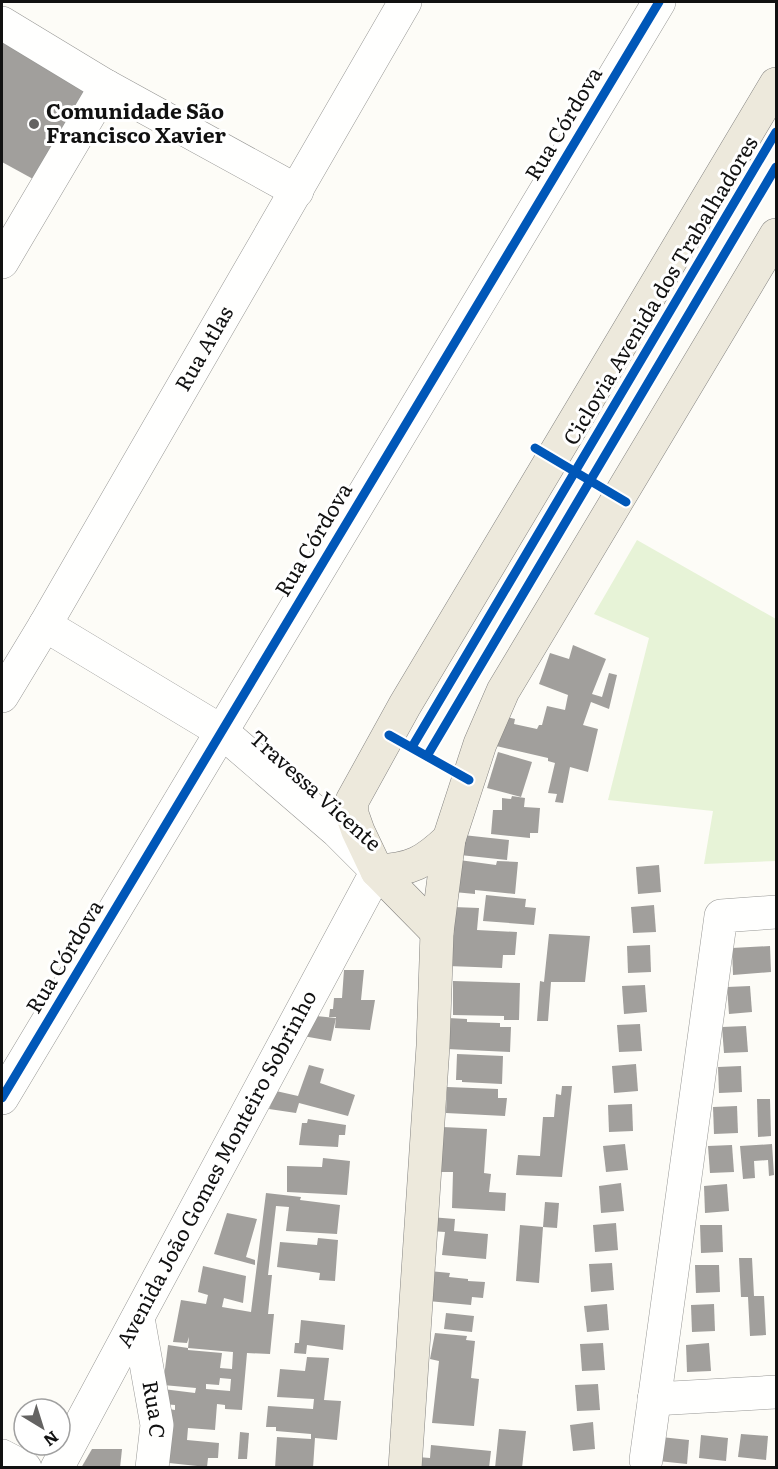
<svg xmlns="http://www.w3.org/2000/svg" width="778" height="1469" viewBox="0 0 778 1469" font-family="Literata,serif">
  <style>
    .green { fill: #e7f3d7 }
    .building { fill: #a19f9c; fill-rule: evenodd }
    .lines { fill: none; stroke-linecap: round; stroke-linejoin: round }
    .minor-casing { stroke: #979795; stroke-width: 34 }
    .major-casing { stroke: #858482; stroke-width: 34 }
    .minor { stroke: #fffffe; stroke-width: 33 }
    .major { stroke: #ede9dc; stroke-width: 33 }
    .cycleway-casing { stroke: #fff; stroke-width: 13 }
    .cycleway { stroke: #0057b8; stroke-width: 9 }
    .poi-dot { fill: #646362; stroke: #fff; stroke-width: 2 }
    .labels { text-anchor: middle; stroke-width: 6; stroke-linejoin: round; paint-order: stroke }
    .poi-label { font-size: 21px; font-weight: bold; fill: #111; stroke: #fff; text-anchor: start }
    .street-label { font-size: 21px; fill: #111; stroke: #fff }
  </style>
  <rect width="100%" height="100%" fill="#fdfcf7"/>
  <polygon class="green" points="637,540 776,619 776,861 704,864 713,811 608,800 649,638 594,614"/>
  <g class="building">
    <polygon points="2,34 89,86 33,179 2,162"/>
    <polygon points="573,645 606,659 592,694 602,697 609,673 617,675 609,709 591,702 583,725 598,729 588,772 570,767 563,803 555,802 557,794 548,793 555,763 548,761 548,758 492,745 498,715 515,719 514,724 537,729 539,725 542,725 547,706 565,710 568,695 539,684 550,653 569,659"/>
    <polygon points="498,752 532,762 521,797 487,788"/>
    <polygon points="512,796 525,798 524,807 540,808 538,833 530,833 530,838 491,834 493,810 502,810 502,798 511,799"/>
    <polygon points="463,835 509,840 507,860 460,855"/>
    <polygon points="459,860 496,865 497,861 518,862 515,894 475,890 475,894 454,892"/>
    <polygon points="659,865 661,892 638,894 636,867"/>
    <polygon points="486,895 526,899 525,907 536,908 534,925 483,921"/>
    <polygon points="654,905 656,932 633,933 631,907"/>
    <polygon points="453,907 479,908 477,930 517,932 515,955 503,955 502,968 448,966"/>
    <polygon points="549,934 590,936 585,982 551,982 548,1021 537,1021 540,981 544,982"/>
    <polygon points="650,945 651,972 628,973 627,946"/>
    <polygon points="770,946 771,972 733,975 732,948"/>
    <polygon points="344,970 364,970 361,1000 375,1000 370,1030 335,1028 336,1017 329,1017 330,1009 333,1009 334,998 342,998"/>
    <polygon points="453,981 520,983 519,1020 504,1020 504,1016 453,1015"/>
    <polygon points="645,985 647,1012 624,1014 622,986"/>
    <polygon points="750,986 752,1012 729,1014 727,987"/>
    <polygon points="316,1016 336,1018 331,1041 303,1036"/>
    <polygon points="448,1018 467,1019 467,1022 500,1023 500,1027 511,1027 510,1052 447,1049"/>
    <polygon points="640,1024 642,1051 619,1052 617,1025"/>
    <polygon points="746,1026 748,1052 724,1053 722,1027"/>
    <polygon points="457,1054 503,1056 502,1084 462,1082 462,1080 456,1080"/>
    <polygon points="636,1064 638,1091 614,1093 612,1066"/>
    <polygon points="309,1065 324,1069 320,1083 355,1095 348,1116 299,1103 296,1113 269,1109 276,1091 298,1096"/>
    <polygon points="741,1066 742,1092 719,1093 718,1067"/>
    <polygon points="562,1086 572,1086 562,1177 516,1175 518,1155 540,1156 543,1117 554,1117 556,1094 561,1095"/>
    <polygon points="447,1087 498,1089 498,1098 507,1098 505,1116 446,1113"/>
    <polygon points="757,1099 770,1099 771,1136 758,1137"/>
    <polygon points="632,1104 633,1131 609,1132 608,1105"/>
    <polygon points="737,1106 738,1133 714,1134 713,1107"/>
    <polygon points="308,1119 346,1125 345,1135 339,1135 338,1147 299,1145 302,1123 307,1123"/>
    <polygon points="442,1127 487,1129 484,1173 491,1174 489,1192 506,1193 505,1211 452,1208 453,1172 440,1172"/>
    <polygon points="625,1144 628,1170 606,1172 603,1146"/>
    <polygon points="772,1144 774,1175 769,1176 768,1160 754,1161 755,1178 743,1179 740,1146"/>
    <polygon points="732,1145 734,1172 710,1173 708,1146"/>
    <polygon points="323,1158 350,1161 347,1195 287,1192 287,1166 322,1167"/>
    <polygon points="621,1183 624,1211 601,1213 599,1186"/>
    <polygon points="727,1184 729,1211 705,1213 704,1186"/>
    <path d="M266,1193L301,1197L300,1200L340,1205L337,1234L286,1231L289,1207L276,1206L268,1275H272L268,1314H274L270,1354L247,1353L242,1410L225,1409V1405L217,1404L215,1430L188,1428L187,1440L219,1443L218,1458H208L207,1467L169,1463L173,1421L161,1419L162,1408L175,1410V1405L162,1404L163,1389L195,1393L196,1388L163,1385L168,1345L188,1348V1350L222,1353L220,1368L232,1369L233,1352L188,1348L189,1337L187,1343L173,1342L181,1300L206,1304L208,1295L198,1292L203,1266L246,1276L243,1303L224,1298L222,1307L251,1312ZM220,1378L231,1379L230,1391L206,1389V1384L219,1385Z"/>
    <polygon points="545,1202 559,1203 557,1228 543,1227"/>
    <polygon points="227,1213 257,1219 246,1257 255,1260 255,1265 214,1254"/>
    <polygon points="430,1217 455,1219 454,1231 488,1234 486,1259 442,1255 445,1232 430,1231"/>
    <polygon points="616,1223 618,1250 595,1252 593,1225"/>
    <polygon points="520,1225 543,1227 539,1283 516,1281"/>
    <polygon points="700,1225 722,1225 723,1252 701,1253"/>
    <polygon points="318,1238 338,1240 335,1281 319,1280 320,1273 277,1267 280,1242 317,1245"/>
    <polygon points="739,1258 752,1258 754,1296 764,1296 766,1335 750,1336 748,1297 741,1297"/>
    <polygon points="612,1263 614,1290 591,1292 589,1264"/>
    <polygon points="695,1265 719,1265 720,1292 696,1293"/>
    <polygon points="429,1271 450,1273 449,1277 468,1279 468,1281 485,1282 483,1298 472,1297 471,1305 428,1301"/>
    <polygon points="607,1304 609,1330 587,1332 584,1306"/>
    <polygon points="714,1304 715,1331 692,1332 691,1305"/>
    <polygon points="446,1313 474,1316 472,1332 444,1329"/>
    <polygon points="301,1320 345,1325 343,1350 307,1345 306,1354 294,1353 295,1343 299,1343"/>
    <polygon points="435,1333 467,1336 466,1340 475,1341 471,1378 479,1379 474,1426 432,1423 439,1361 430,1359"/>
    <polygon points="603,1343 605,1370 582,1371 580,1344"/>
    <polygon points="709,1343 711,1371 687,1372 686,1345"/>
    <polygon points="307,1357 329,1358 324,1400 341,1401 337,1440 315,1438 313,1468 275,1468 277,1437 311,1439 311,1434 276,1431 276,1427 266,1427 268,1406 313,1409 314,1399 277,1397 280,1369 305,1371"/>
    <polygon points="598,1384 600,1410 577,1411 575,1385"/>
    <polygon points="593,1422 595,1449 573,1451 570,1425"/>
    <polygon points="499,1429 526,1431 522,1468 495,1468"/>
    <polygon points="240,1432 249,1433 247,1459 238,1459"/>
    <polygon points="741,1434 768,1436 766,1460 738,1457"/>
    <polygon points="701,1435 728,1438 726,1461 699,1458"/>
    <polygon points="661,1437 689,1440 687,1464 658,1461"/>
    <polygon points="431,1445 491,1451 489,1468 417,1468 418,1457 430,1458"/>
    <polygon points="92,1449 122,1449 120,1468 81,1468"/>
  </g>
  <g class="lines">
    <g class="minor-casing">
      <g id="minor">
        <polyline points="2,23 106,86 297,191"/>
        <polyline points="2,262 106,86"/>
        <polyline points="45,625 221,731 337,831 377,871 57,1468"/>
        <path id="s1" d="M2,696L45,625L405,2"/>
        <polyline points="2,1098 659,2"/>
        <path id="s2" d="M138,1318L157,1425L152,1468"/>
        <polyline points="654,1399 776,1392"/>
        <polyline points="2,1456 25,1468"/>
        <polyline points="646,1460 721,916 776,912"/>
      </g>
    </g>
    <g class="major-casing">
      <g id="major">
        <path d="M377,871C411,870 425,862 449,839"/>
        <polyline points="437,932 377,871 358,831 352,814 352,801 405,705 776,84"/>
        <polyline points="405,1468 433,1046 437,932 449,839 480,744 503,691 776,235"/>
      </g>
    </g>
    <use href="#minor" class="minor"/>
    <use href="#major" class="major"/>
    <g class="cycleway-casing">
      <g id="cycleway">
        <polyline points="535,448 626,502"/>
        <polyline points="389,735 469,780"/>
        <polyline points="412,747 776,132"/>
        <polyline points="427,756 776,167"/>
        <polyline points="2,1098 659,2"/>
      </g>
    </g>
    <use href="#cycleway" class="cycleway"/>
  </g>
  <circle class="poi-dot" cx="34" cy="124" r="6"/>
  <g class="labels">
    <g class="poi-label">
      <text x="46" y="119">Comunidade São<tspan x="46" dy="24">Francisco Xavier</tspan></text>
    </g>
    <g class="street-label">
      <text transform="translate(564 124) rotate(-59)" y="7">Rua Córdova</text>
      <text transform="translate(661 291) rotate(-59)" y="7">Ciclovia Avenida dos Trabalhadores</text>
      <text dy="7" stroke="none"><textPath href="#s1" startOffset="402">Rua Atlas</textPath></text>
      <text transform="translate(314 540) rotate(-59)" y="7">Rua Córdova</text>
      <text transform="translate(315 791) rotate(42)" y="7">Travessa Vicente</text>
      <text transform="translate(65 957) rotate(-59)" y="7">Rua Córdova</text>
      <text transform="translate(217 1169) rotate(-62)" y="7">Avenida João Gomes Monteiro Sobrinho</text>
      <text dy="7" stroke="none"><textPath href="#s2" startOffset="93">Rua C</textPath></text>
    </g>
  </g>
  <rect width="778" height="1469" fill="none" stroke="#111111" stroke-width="6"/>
  <g transform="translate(42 1427) rotate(142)"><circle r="28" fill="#ffffff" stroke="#a0a0a0" stroke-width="1.5"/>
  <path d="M0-4.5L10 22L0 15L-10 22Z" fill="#646362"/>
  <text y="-9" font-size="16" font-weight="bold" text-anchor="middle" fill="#111111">N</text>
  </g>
</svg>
